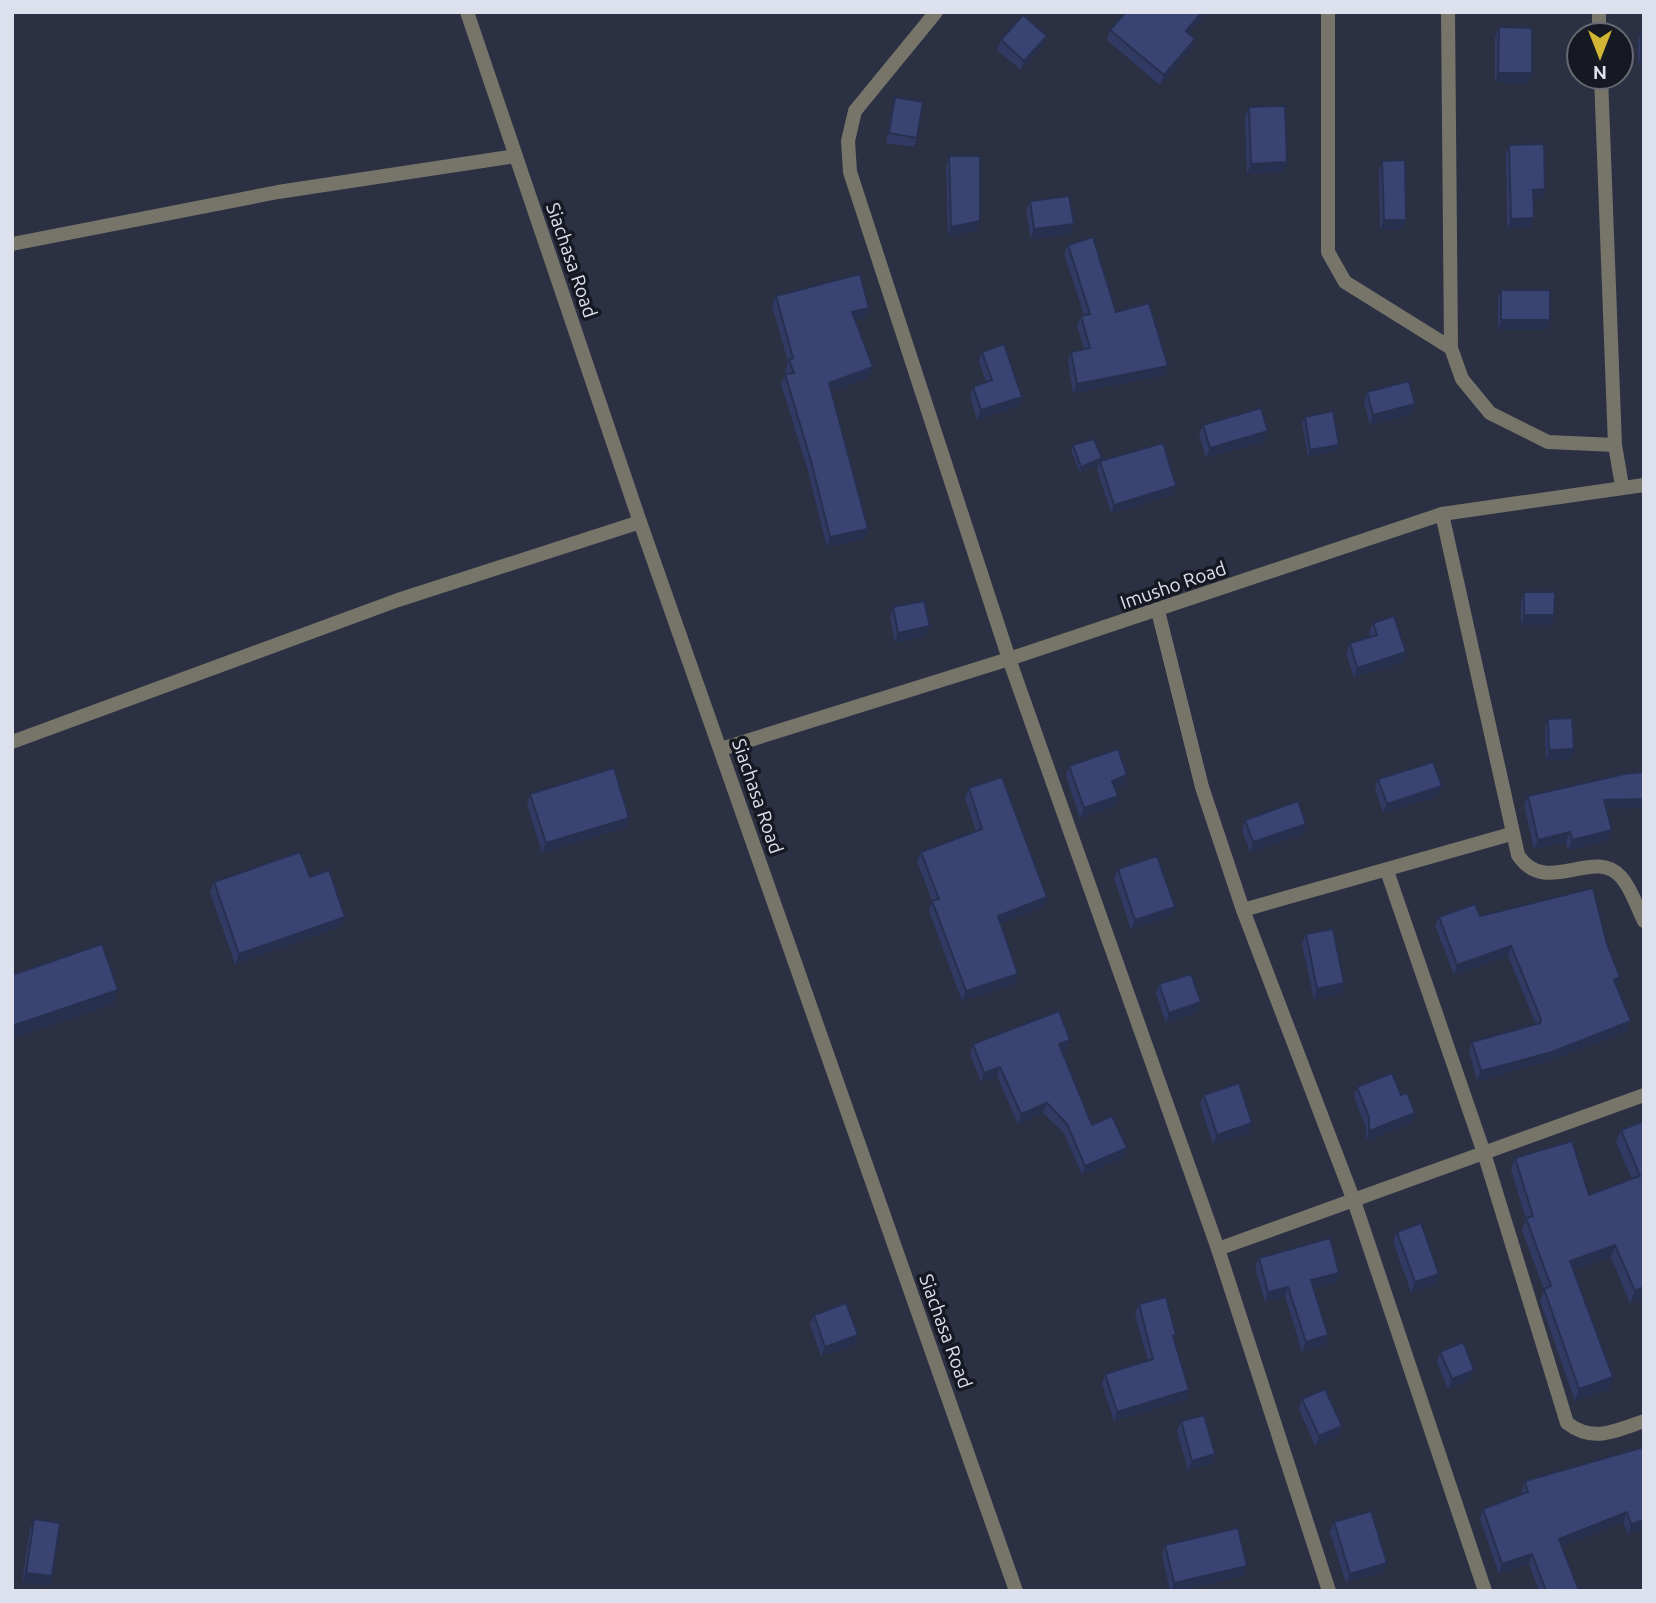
<svg xmlns="http://www.w3.org/2000/svg" width="1656" height="1603" viewBox="0 0 1656 1603" font-family="Ubuntu,sans-serif">
  <style>
    .lines { fill: none; stroke-linecap: round; stroke-linejoin: round }
    .street { stroke: #77746a; stroke-width: 14 }
    .wall { fill: #313a63 }
    .shaded-wall { fill: #283050 }
    .building { fill: #394473; stroke: #283050; stroke-width: 2 }
    .labels { text-anchor: middle; stroke-width: 7; stroke-linejoin: round; paint-order: stroke }
    .street-label { font-size: 19px; fill: #dde1ee; stroke: #161921 }
  </style>
  <rect width="100%" height="100%" fill="#2b3043"/>
  <g class="lines">
    <g class="street">
      <polyline points="467,12 640,522 1016,1591"/>
      <polyline points="936,12 855,111 848,141 850,172 1009,659 1218,1249 1329,1591"/>
      <polyline points="1328,12 1328,252 1345,282 1451,348"/>
      <polyline points="1448,12 1451,348 1462,379 1490,413 1548,442 1615,445"/>
      <polyline points="1599,12 1599,35"/>
      <polyline points="1601,77 1615,445 1622,486"/>
      <polyline points="12,244 278,192 516,156"/>
      <path d="M1442,514L1518,855C1546,898 1594,846 1621,877C1631,888 1637,907 1644,921"/>
      <polyline points="1158,611 1202,787 1243,910 1354,1201 1485,1591"/>
      <polyline points="12,742 398,600 640,522"/>
      <polyline points="721,749 1009,659 1442,514 1644,485"/>
      <path d="M1387,871L1484,1153L1567,1423C1593,1443 1615,1431 1644,1421"/>
      <polyline points="1243,910 1511,834"/>
      <polyline points="1218,1249 1644,1095"/>
    </g>
  </g>
  <g class="wall">
    <polygon points="1499,27 1528,83 1495,82 1495,37"/>
    <polygon points="1110,30 1189,33 1195,39 1192,48 1160,85 1107,40"/>
    <polygon points="1641,31 1644,65 1638,65 1638,41"/>
    <polygon points="1047,36 1043,45 1021,70 997,50 1001,40"/>
    <polygon points="895,97 917,138 914,147 886,143 892,107"/>
    <polygon points="1249,107 1284,172 1247,174 1245,117"/>
    <polygon points="1509,145 1545,189 1542,199 1533,199 1530,228 1507,228 1506,155"/>
    <polygon points="949,156 977,230 948,236 946,166"/>
    <polygon points="1382,161 1403,229 1380,230 1379,171"/>
    <polygon points="1644,168 1644,226 1642,226 1642,173"/>
    <polygon points="1030,201 1070,234 1031,239 1026,211"/>
    <polygon points="1068,245 1116,312 1165,375 1073,393 1068,361 1071,352 1084,349 1077,326 1081,316 1084,315 1064,254"/>
    <polygon points="1501,290 1550,320 1546,330 1498,330 1498,300"/>
    <polygon points="776,296 866,317 855,320 873,367 869,377 831,391 864,539 827,547 808,471 781,384 785,374 787,374 785,370 788,362 772,306"/>
    <polygon points="982,352 1022,397 1019,406 977,420 970,396 973,387 986,382 979,361"/>
    <polygon points="1367,392 1412,414 1370,425 1364,402"/>
    <polygon points="1305,417 1339,445 1337,451 1308,456 1302,423"/>
    <polygon points="1203,425 1264,441 1206,458 1199,435"/>
    <polygon points="1073,445 1102,458 1102,461 1176,486 1173,495 1111,513 1097,470 1099,464 1080,472 1071,450"/>
    <polygon points="1524,592 1554,615 1551,625 1521,625 1521,602"/>
    <polygon points="893,607 926,636 895,643 890,617"/>
    <polygon points="1373,623 1402,662 1354,677 1346,653 1350,643 1371,636 1369,632"/>
    <polygon points="1548,719 1570,759 1546,760 1545,729"/>
    <polygon points="1069,766 1127,775 1124,785 1115,788 1118,796 1114,806 1080,818 1066,776"/>
    <polygon points="1378,779 1438,796 1383,813 1375,788"/>
    <polygon points="969,788 1044,906 1001,923 1018,974 1014,984 962,1001 929,911 932,901 917,861 921,852 976,831 965,798"/>
    <polygon points="530,794 629,818 626,827 542,853 527,804"/>
    <polygon points="1528,796 1606,809 1608,840 1568,850 1566,842 1534,849 1524,805"/>
    <polygon points="1245,820 1306,824 1302,834 1250,852 1242,830"/>
    <polygon points="1118,869 1175,907 1171,916 1131,929 1114,878"/>
    <polygon points="310,877 345,917 342,926 235,964 210,892 214,882"/>
    <polygon points="1480,916 1607,944 1620,977 1617,987 1627,1031 1548,1061 1477,1081 1469,1051 1472,1042 1536,1024 1508,956 1454,975 1435,926 1439,917"/>
    <polygon points="1306,934 1344,983 1341,993 1314,999 1302,944"/>
    <polygon points="1159,984 1197,1012 1166,1023 1156,993"/>
    <polygon points="1070,1040 1066,1050 1062,1052 1092,1125 1123,1158 1082,1175 1064,1133 1043,1113 1018,1124 997,1076 981,1082 970,1054 973,1044"/>
    <polygon points="1357,1087 1401,1095 1415,1113 1411,1123 1366,1141 1366,1127 1354,1097"/>
    <polygon points="1204,1095 1252,1123 1249,1133 1213,1144 1200,1104"/>
    <polygon points="1644,1121 1644,1298 1630,1303 1611,1257 1574,1270 1609,1389 1575,1401 1540,1301 1544,1290 1522,1230 1526,1219 1511,1170 1515,1158 1589,1195 1632,1179 1616,1142 1621,1130"/>
    <polygon points="1397,1232 1439,1274 1436,1284 1411,1292 1393,1241"/>
    <polygon points="1259,1258 1339,1273 1336,1283 1314,1289 1328,1335 1325,1345 1302,1352 1285,1296 1265,1302 1255,1268"/>
    <polygon points="1139,1304 1174,1341 1189,1390 1186,1399 1114,1421 1102,1384 1105,1374 1148,1361 1135,1314"/>
    <polygon points="814,1315 858,1335 854,1345 821,1356 810,1324"/>
    <polygon points="1440,1352 1471,1379 1448,1389 1437,1362"/>
    <polygon points="1302,1399 1342,1426 1338,1436 1315,1446 1299,1409"/>
    <polygon points="1181,1421 1215,1454 1211,1464 1188,1470 1177,1431"/>
    <polygon points="1644,1447 1644,1529 1628,1534 1623,1522 1562,1546 1579,1591 1539,1591 1529,1564 1499,1574 1480,1519 1483,1509 1522,1494 1522,1491 1525,1481"/>
    <polygon points="34,1519 52,1576 49,1586 22,1582 30,1529"/>
    <polygon points="1334,1522 1387,1563 1383,1572 1346,1583 1330,1532"/>
    <polygon points="1165,1545 1243,1576 1179,1591 1170,1591 1162,1555"/>
  </g>
  <g class="shaded-wall">
    <polygon points="1202,12 1207,12 1183,40 1186,31"/>
    <polygon points="1047,36 1043,45 1021,70 1024,61"/>
    <polygon points="1195,39 1192,48 1160,85 1164,75"/>
    <polygon points="1641,55 1644,55 1644,65 1638,65"/>
    <polygon points="1498,73 1532,73 1528,83 1495,82"/>
    <polygon points="1287,162 1284,172 1247,174 1251,164"/>
    <polygon points="1545,189 1542,199 1529,200 1533,190"/>
    <polygon points="1534,218 1530,228 1507,228 1511,219"/>
    <polygon points="1384,220 1406,220 1403,229 1380,230"/>
    <polygon points="980,221 977,230 948,236 951,227"/>
    <polygon points="1074,224 1070,234 1031,239 1034,229"/>
    <polygon points="869,308 866,317 849,322 852,312"/>
    <polygon points="1501,320 1550,320 1546,330 1498,330"/>
    <polygon points="1168,366 1165,375 1073,393 1077,384"/>
    <polygon points="873,367 869,377 826,393 829,383"/>
    <polygon points="1022,397 1019,406 977,420 981,410"/>
    <polygon points="1415,404 1412,414 1370,425 1373,415"/>
    <polygon points="1268,431 1264,441 1206,458 1210,448"/>
    <polygon points="1339,445 1337,451 1308,456 1310,450"/>
    <polygon points="1102,458 1101,463 1100,461 1099,464 1080,472 1081,467"/>
    <polygon points="1176,486 1173,495 1111,513 1114,505"/>
    <polygon points="868,529 864,539 827,547 830,537"/>
    <polygon points="1524,615 1554,615 1551,625 1521,625"/>
    <polygon points="930,626 926,636 895,643 898,633"/>
    <polygon points="1406,652 1402,662 1354,677 1357,668"/>
    <polygon points="1574,749 1570,759 1546,760 1549,750"/>
    <polygon points="1127,775 1124,785 1108,790 1112,781"/>
    <polygon points="1442,786 1438,796 1383,813 1387,804"/>
    <polygon points="1118,796 1114,806 1080,818 1084,808"/>
    <polygon points="1644,799 1644,808 1601,809 1604,800"/>
    <polygon points="629,818 626,827 542,853 546,843"/>
    <polygon points="1306,824 1302,834 1250,852 1253,842"/>
    <polygon points="1612,830 1608,840 1568,850 1572,840"/>
    <polygon points="1570,832 1566,842 1534,849 1538,840"/>
    <polygon points="1047,897 1044,906 995,926 998,916"/>
    <polygon points="1175,907 1171,916 1131,929 1135,920"/>
    <polygon points="345,917 342,926 235,964 239,954"/>
    <polygon points="1511,946 1508,956 1454,975 1457,965"/>
    <polygon points="1018,974 1014,984 962,1001 966,991"/>
    <polygon points="1620,977 1617,987 1614,980"/>
    <polygon points="1344,983 1341,993 1314,999 1317,989"/>
    <polygon points="118,990 113,1004 12,1039 12,1026"/>
    <polygon points="1201,1002 1197,1012 1166,1023 1169,1013"/>
    <polygon points="1631,1021 1627,1031 1548,1061 1477,1081 1481,1071"/>
    <polygon points="1070,1040 1066,1050 1055,1054 1059,1044"/>
    <polygon points="1000,1067 997,1076 981,1082 984,1073"/>
    <polygon points="1047,1103 1043,1113 1018,1124 1021,1114"/>
    <polygon points="1415,1113 1411,1123 1366,1141 1369,1131"/>
    <polygon points="1252,1123 1249,1133 1213,1144 1217,1135"/>
    <polygon points="1127,1148 1123,1158 1082,1175 1085,1166"/>
    <polygon points="1615,1245 1611,1257 1566,1273 1570,1261"/>
    <polygon points="1339,1273 1336,1283 1308,1290 1311,1280"/>
    <polygon points="1439,1274 1436,1284 1411,1292 1415,1282"/>
    <polygon points="1288,1287 1285,1296 1265,1302 1268,1292"/>
    <polygon points="1644,1287 1644,1298 1630,1303 1635,1291"/>
    <polygon points="858,1335 854,1345 821,1356 825,1347"/>
    <polygon points="1328,1335 1325,1345 1302,1352 1306,1342"/>
    <polygon points="1474,1370 1471,1379 1448,1389 1452,1379"/>
    <polygon points="1613,1377 1609,1389 1575,1401 1579,1389"/>
    <polygon points="1189,1390 1186,1399 1114,1421 1117,1412"/>
    <polygon points="1342,1426 1338,1436 1315,1446 1319,1436"/>
    <polygon points="1215,1454 1211,1464 1188,1470 1192,1461"/>
    <polygon points="1627,1512 1623,1522 1556,1549 1559,1539"/>
    <polygon points="1644,1520 1644,1529 1628,1534 1631,1524"/>
    <polygon points="1532,1554 1529,1564 1499,1574 1502,1564"/>
    <polygon points="1387,1563 1383,1572 1346,1583 1350,1574"/>
    <polygon points="1247,1566 1243,1576 1179,1591 1171,1591 1174,1583"/>
    <polygon points="26,1573 52,1576 49,1586 22,1582"/>
  </g>
  <g class="building">
    <polygon points="1126,12 1202,12 1186,31 1195,39 1164,75 1110,30"/>
    <polygon points="1023,15 1047,36 1024,61 1001,40"/>
    <polygon points="1499,27 1532,28 1532,73 1498,73"/>
    <rect x="1641" y="31" width="3" height="24"/>
    <polygon points="895,97 923,102 917,138 889,133"/>
    <polygon points="1285,106 1287,162 1251,164 1249,107"/>
    <polygon points="1544,144 1545,189 1533,190 1534,218 1511,219 1509,145"/>
    <polygon points="949,156 980,156 980,221 951,227"/>
    <polygon points="1405,160 1406,220 1384,220 1382,161"/>
    <polygon points="1069,196 1074,224 1034,229 1030,201"/>
    <polygon points="1093,237 1116,312 1149,303 1168,366 1077,384 1071,352 1090,348 1081,316 1090,314 1068,245"/>
    <polygon points="860,274 869,308 852,312 873,367 829,383 868,529 830,537 811,461 785,374 794,373 789,360 793,358 776,296"/>
    <rect x="1501" y="290" width="49" height="30"/>
    <polygon points="1004,344 1022,397 981,410 973,387 992,380 982,352"/>
    <polygon points="1409,381 1415,404 1373,415 1367,392"/>
    <polygon points="1261,408 1268,431 1210,448 1203,425"/>
    <polygon points="1333,411 1339,445 1310,450 1305,417"/>
    <polygon points="1094,439 1102,458 1081,467 1073,445"/>
    <polygon points="1163,443 1176,486 1114,505 1100,461"/>
    <polygon points="1524,592 1555,592 1554,615 1524,615"/>
    <polygon points="924,601 930,626 898,633 893,607"/>
    <polygon points="1394,616 1406,652 1357,668 1350,643 1377,635 1373,623"/>
    <polygon points="1572,718 1574,749 1549,750 1548,719"/>
    <polygon points="1118,749 1127,775 1112,781 1118,796 1084,808 1069,766"/>
    <polygon points="1433,762 1442,786 1387,804 1378,779"/>
    <polygon points="614,768 629,818 546,843 530,794"/>
    <polygon points="1644,772 1644,799 1604,800 1612,830 1572,840 1570,832 1538,840 1528,796 1624,774"/>
    <polygon points="1002,777 1047,897 998,916 1018,974 966,991 932,901 939,899 921,852 982,829 969,788"/>
    <polygon points="1298,801 1306,824 1253,842 1245,820"/>
    <polygon points="300,852 310,877 329,870 345,917 239,954 214,882"/>
    <polygon points="1157,856 1175,907 1135,920 1118,869"/>
    <polygon points="1593,888 1607,944 1620,977 1614,980 1631,1021 1552,1052 1481,1071 1472,1042 1540,1023 1541,1019 1511,946 1457,965 1439,917 1475,904 1480,916"/>
    <polygon points="1333,929 1344,983 1317,989 1306,934"/>
    <polygon points="102,944 118,990 12,1026 12,975"/>
    <polygon points="1191,974 1201,1002 1169,1013 1159,984"/>
    <polygon points="1059,1011 1070,1040 1059,1044 1092,1125 1112,1116 1127,1148 1085,1166 1067,1124 1047,1103 1021,1114 1000,1067 984,1073 973,1044"/>
    <polygon points="1392,1073 1401,1095 1407,1093 1415,1113 1369,1131 1369,1117 1357,1087"/>
    <polygon points="1239,1083 1252,1123 1217,1135 1204,1095"/>
    <polygon points="1644,1121 1644,1287 1635,1291 1615,1245 1570,1261 1613,1377 1579,1389 1544,1289 1551,1286 1526,1218 1533,1216 1515,1158 1572,1141 1589,1195 1640,1176 1621,1130"/>
    <polygon points="1421,1223 1439,1274 1415,1282 1397,1232"/>
    <polygon points="1330,1238 1339,1273 1311,1280 1328,1335 1306,1342 1288,1287 1268,1292 1259,1258"/>
    <polygon points="1166,1297 1176,1335 1173,1336 1189,1390 1117,1412 1105,1374 1153,1359 1139,1304"/>
    <polygon points="846,1303 858,1335 825,1347 814,1315"/>
    <polygon points="1463,1342 1474,1370 1452,1379 1440,1352"/>
    <polygon points="1325,1389 1342,1426 1319,1436 1302,1399"/>
    <polygon points="1204,1415 1215,1454 1192,1461 1181,1421"/>
    <polygon points="1644,1447 1644,1520 1631,1524 1627,1512 1559,1539 1579,1591 1546,1591 1532,1554 1502,1564 1483,1509 1528,1492 1525,1481"/>
    <polygon points="1371,1511 1387,1563 1350,1574 1334,1522"/>
    <polygon points="34,1519 60,1523 52,1576 26,1573"/>
    <polygon points="1238,1528 1247,1566 1174,1583 1165,1545"/>
  </g>
  <g class="labels">
    <g class="street-label">
      <text transform="translate(572 260) rotate(71)" y="7">Siachasa Road</text>
      <text transform="translate(1173 585) rotate(-19)" y="7">Imusho Road</text>
      <text transform="translate(758 796) rotate(71)" y="7">Siachasa Road</text>
      <text transform="translate(946 1331) rotate(70)" y="7">Siachasa Road</text>
    </g>
  </g>
  <rect width="1656" height="1603" fill="none" stroke="#dde1ee" stroke-width="28"/>
  <g transform="translate(1600 56) rotate(180)"><circle r="33" fill="#161921" stroke="#666973" stroke-width="2"/>
  <path d="M0-5L12 26L0 18L-12 26Z" fill="#d4b635"/>
  <text y="-10" font-size="19" font-weight="bold" text-anchor="middle" fill="#dde1ee">N</text>
  </g>
</svg>
